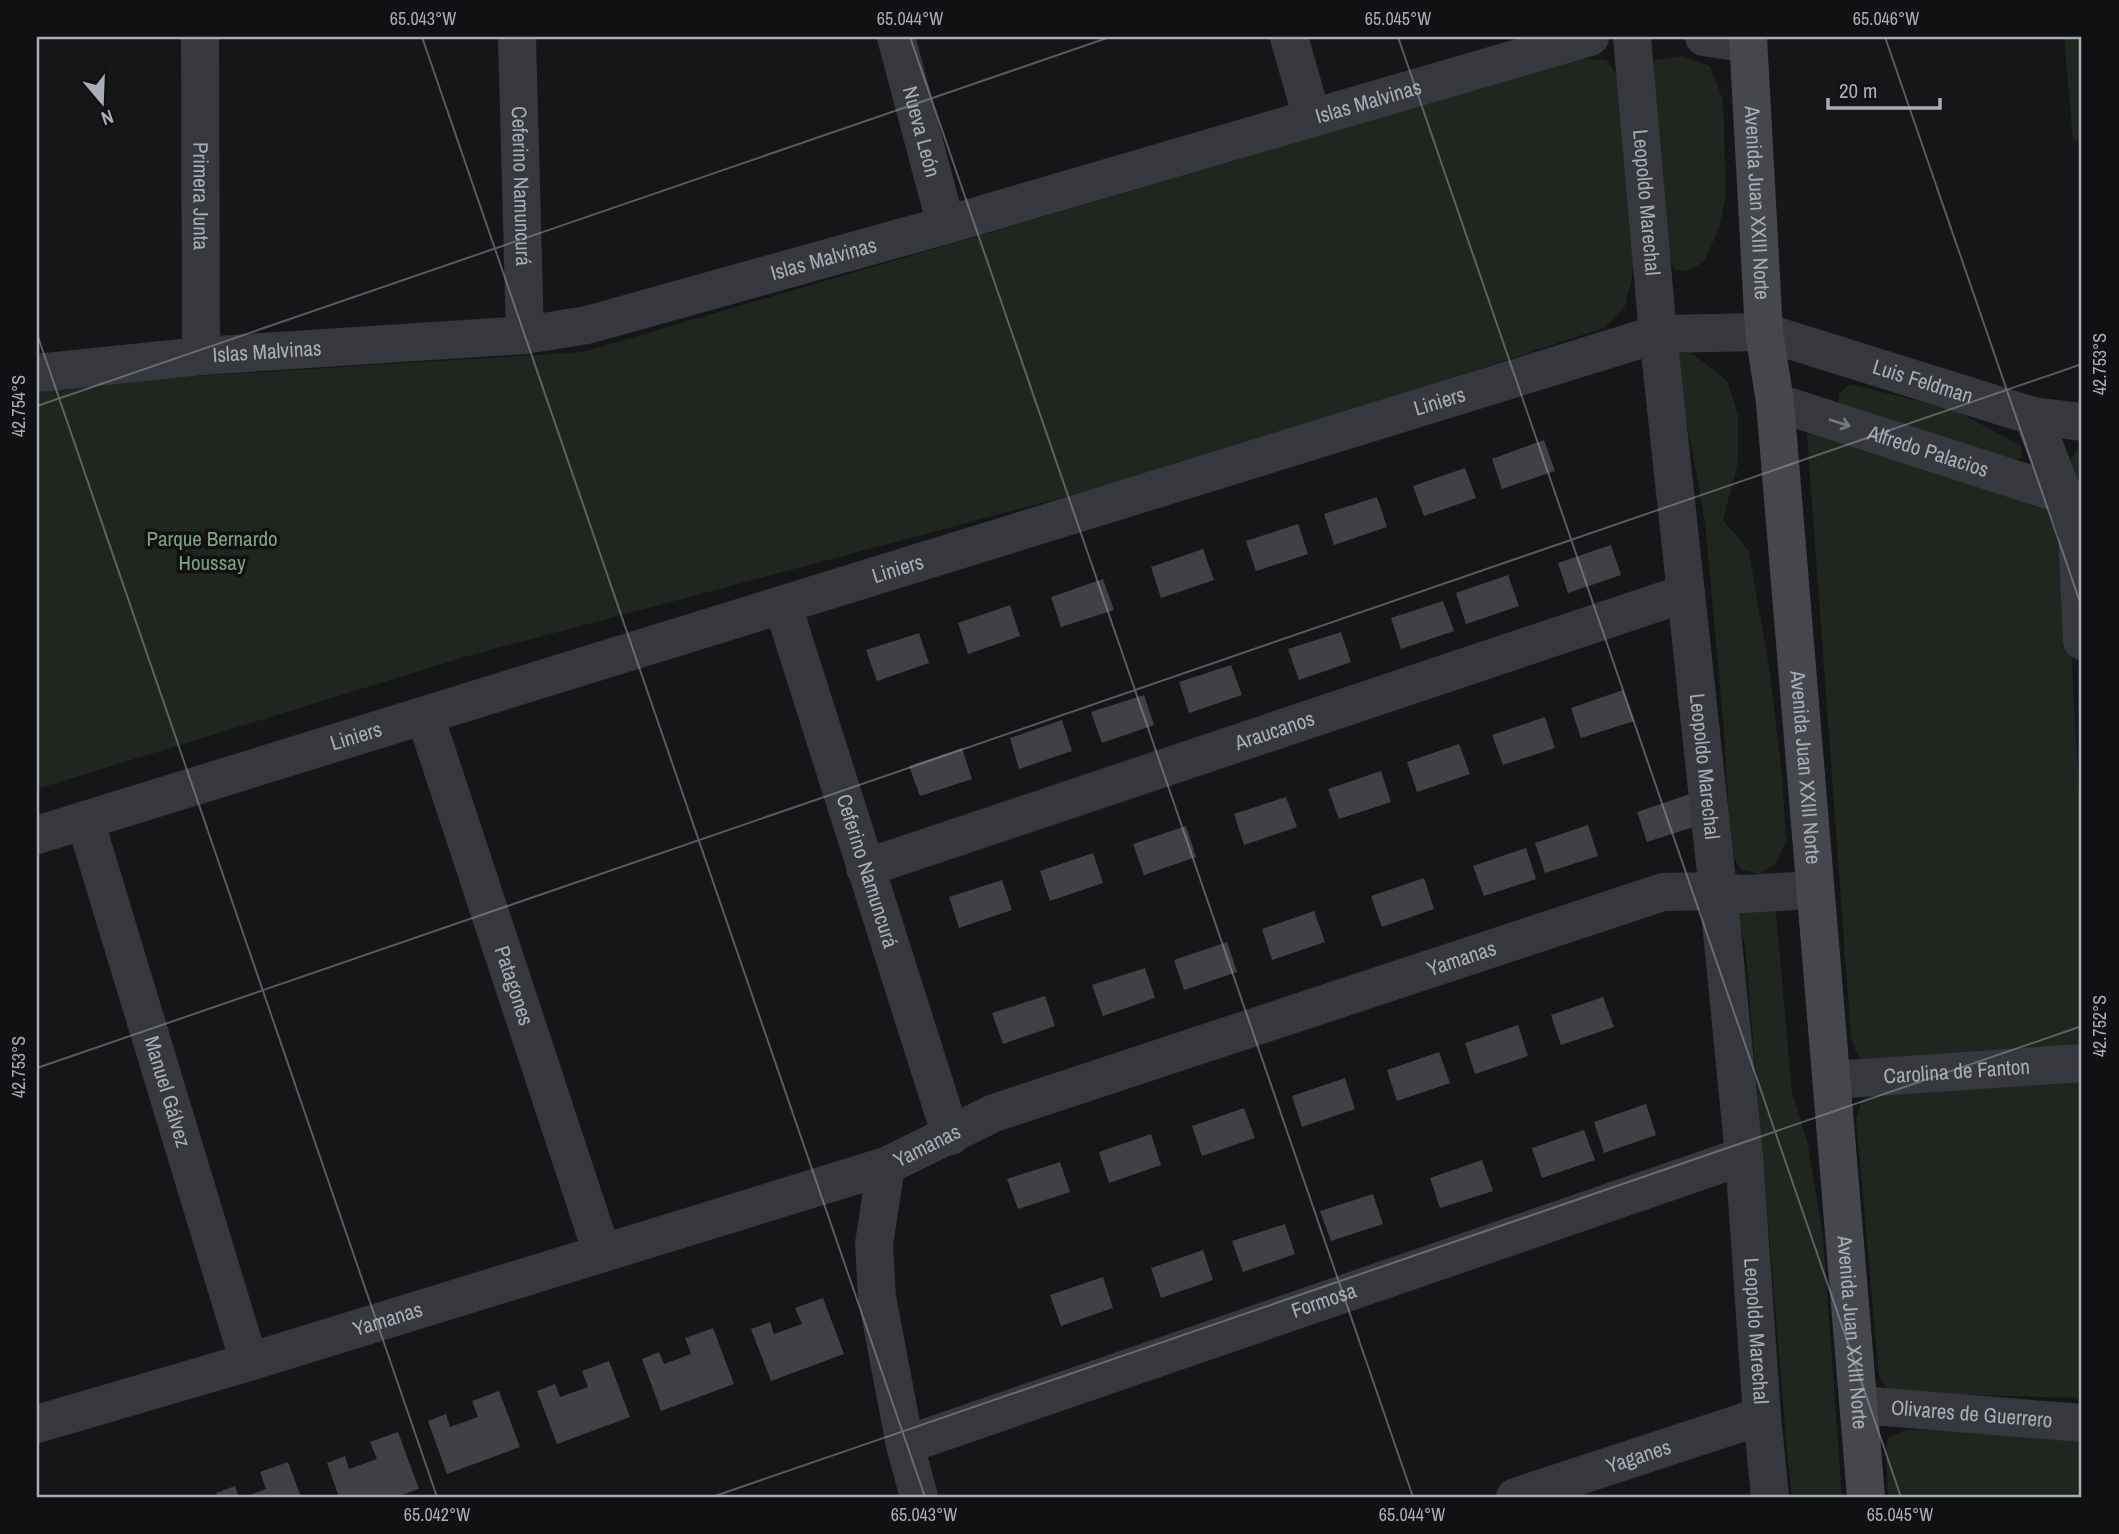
<svg xmlns="http://www.w3.org/2000/svg" width="2119" height="1534" viewBox="0 0 2119 1534" font-family="'Archivo Narrow',sans-serif">
  <style>
    .green { fill: #1e261f }
    .building { fill: #404145 }
    .lines { fill: none; stroke-linecap: round; stroke-linejoin: round }
    .street { stroke: #37383d; stroke-width: 38 }
    .secondary { stroke: #45474d; stroke-width: 38 }
    .oneway { stroke: #757881 }
    .ticks { fill: none; stroke: #a8adb8; stroke-width: 2; stroke-opacity: 0.45 }
    .labels { text-anchor: middle; stroke-width: 7; stroke-linejoin: round; paint-order: stroke }
    .street-label { font-size: 21px; fill: #a8adb8; stroke: #111113 }
    .park-label { font-size: 21px; fill: #7fa381; stroke: #111113 }
    .neatline { fill: none; stroke: #a8adb8; stroke-width: 2.5 }
    .ticks-label { font-size: 18px; text-anchor: middle; fill: #a8adb8 }
  </style>
  <rect width="100%" height="100%" fill="#161618"/>
  <g class="green">
    <polygon points="2064,37 2082,37 2082,140 2073,141"/>
    <polygon points="1683,56 1710,66 1723,100 1726,197 1719,228 1704,262 1687,271 1674,269 1667,251 1651,72 1656,60"/>
    <polygon points="1580,59 1606,60 1618,76 1635,254 1631,282 1624,309 1604,328 1192,463 471,655 37,789 37,386 583,352"/>
    <polygon points="1675,352 1693,354 1727,381 1738,415 1738,462 1723,520 1749,551 1770,674 1782,775 1786,840 1776,863 1760,874 1741,870 1731,853 1724,732 1705,521 1688,428 1670,360"/>
    <polygon points="1850,384 1955,410 2021,446 2022,458 2008,460 1839,406 1839,393"/>
    <polygon points="1806,421 2034,499 2051,513 2067,579 2082,844 2082,1045 1871,1065 1858,1056 1851,1037"/>
    <polygon points="2082,449 2082,494 2066,469 2075,452"/>
    <polygon points="1775,902 1792,1092 1808,1145 1823,1236 1842,1497 1792,1497 1788,1463 1745,944 1732,905"/>
    <polygon points="2082,1081 2082,1398 1895,1393 1886,1388 1879,1375 1856,1119 1862,1099 1878,1094"/>
    <polygon points="2082,1428 2082,1497 1888,1497 1886,1455 1888,1438 1905,1430"/>
  </g>
  <g class="building">
    <polygon points="1544,440 1555,471 1502,489 1492,459"/>
    <polygon points="1465,468 1476,498 1424,516 1413,486"/>
    <polygon points="1377,497 1387,527 1334,545 1324,514"/>
    <polygon points="1298,524 1308,554 1256,571 1246,541"/>
    <polygon points="1611,545 1621,575 1568,593 1558,563"/>
    <polygon points="1203,549 1214,580 1161,598 1151,567"/>
    <polygon points="1508,575 1519,606 1466,624 1456,593"/>
    <polygon points="1103,579 1114,610 1061,627 1051,597"/>
    <polygon points="1443,601 1454,631 1401,649 1391,618"/>
    <polygon points="1010,605 1020,636 968,654 958,623"/>
    <polygon points="1341,632 1351,662 1299,680 1288,649"/>
    <polygon points="919,633 929,663 877,681 866,650"/>
    <polygon points="1231,665 1242,695 1189,713 1179,682"/>
    <polygon points="1623,690 1634,721 1581,738 1571,708"/>
    <polygon points="1144,695 1154,725 1102,743 1091,712"/>
    <polygon points="1545,717 1555,748 1503,765 1492,735"/>
    <polygon points="1062,720 1072,751 1019,769 1010,738"/>
    <polygon points="1459,744 1470,774 1417,792 1407,762"/>
    <polygon points="962,748 972,779 920,796 909,766"/>
    <polygon points="1381,771 1391,802 1339,819 1328,789"/>
    <polygon points="1690,794 1700,825 1647,842 1637,812"/>
    <polygon points="1286,797 1297,827 1244,845 1234,814"/>
    <polygon points="1588,825 1598,856 1545,873 1535,843"/>
    <polygon points="1186,826 1196,857 1144,875 1133,844"/>
    <polygon points="1526,848 1536,879 1484,896 1473,866"/>
    <polygon points="1093,853 1103,883 1050,901 1040,871"/>
    <polygon points="1424,878 1434,909 1382,927 1371,896"/>
    <polygon points="1002,880 1012,910 959,928 949,897"/>
    <polygon points="1314,911 1325,942 1272,960 1262,929"/>
    <polygon points="1227,942 1237,972 1184,990 1174,960"/>
    <polygon points="1145,968 1155,998 1103,1016 1092,985"/>
    <polygon points="1045,996 1055,1026 1003,1044 992,1013"/>
    <polygon points="1603,997 1614,1027 1561,1045 1551,1015"/>
    <polygon points="1518,1025 1528,1056 1475,1074 1465,1043"/>
    <polygon points="1439,1052 1450,1083 1397,1101 1387,1070"/>
    <polygon points="1345,1078 1355,1109 1302,1127 1292,1096"/>
    <polygon points="1646,1104 1656,1135 1604,1153 1594,1122"/>
    <polygon points="1244,1108 1255,1138 1202,1156 1192,1126"/>
    <polygon points="1584,1130 1595,1160 1542,1178 1532,1148"/>
    <polygon points="1151,1134 1161,1165 1109,1183 1099,1152"/>
    <polygon points="1482,1160 1493,1191 1440,1208 1430,1178"/>
    <polygon points="1060,1162 1070,1192 1018,1209 1007,1179"/>
    <polygon points="1373,1194 1383,1224 1331,1241 1320,1211"/>
    <polygon points="1285,1224 1295,1254 1243,1272 1232,1241"/>
    <polygon points="1203,1250 1213,1280 1161,1298 1151,1268"/>
    <polygon points="1103,1277 1113,1308 1061,1326 1050,1295"/>
    <polygon points="823,1298 844,1354 771,1381 751,1329 770,1322 774,1334 802,1324 795,1308"/>
    <polygon points="713,1328 734,1384 661,1411 642,1359 659,1352 664,1364 691,1354 685,1338"/>
    <polygon points="609,1361 630,1417 557,1444 537,1391 555,1384 560,1397 588,1387 582,1371"/>
    <polygon points="499,1391 520,1447 447,1474 428,1421 446,1414 450,1427 478,1417 472,1401"/>
    <polygon points="398,1432 419,1489 395,1497 339,1497 327,1463 345,1456 349,1469 377,1459 370,1442"/>
    <polygon points="288,1462 301,1497 244,1497 266,1489 260,1472"/>
    <polygon points="235,1486 239,1497 218,1497 216,1493"/>
  </g>
  <g class="lines">
    <g class="street">
      <path id="s1" d="M200,37L201,356"/>
      <path id="s2" d="M517,37L525,335"/>
      <path id="s3" d="M896,37L946,225"/>
      <polyline points="1289,37 1312,118"/>
      <path id="s4" d="M1632,37L1658,334L1718,891L1744,1156L1762,1416L1770,1497"/>
      <polyline points="1704,37 1748,44"/>
      <path id="s5" d="M37,373L201,356L525,335L587,325L946,225L1590,37"/>
      <path id="s6" d="M1775,402L2082,501"/>
      <polyline points="2033,416 2077,531 2082,641"/>
      <path id="s7" d="M783,606L951,1136"/>
      <path id="s8" d="M425,716L602,1253"/>
      <path id="s9" d="M85,820L249,1362"/>
      <path id="s10" d="M37,835L1658,334L1764,332L2033,416L2082,422"/>
      <path id="s11" d="M865,868L1686,593"/>
      <path id="s12" d="M1833,1080L2082,1063"/>
      <polyline points="886,1166 874,1244 877,1297 905,1445 919,1497"/>
      <path id="s13" d="M1860,1405L2082,1423"/>
      <path id="s14" d="M37,1424L249,1362L886,1166L994,1113L1663,892L1718,891L1742,894L1815,890"/>
      <path id="s15" d="M905,1445L1744,1156"/>
      <path id="s16" d="M1515,1497L1762,1416"/>
    </g>
    <path class="secondary" id="s17" d="M1748,37L1764,332L1775,402L1866,1497"/>
  </g>
  <defs><path id="oneway-shaft" d="M-6 0H5M1.5-3L5.5 0L1.5 3" fill="none" stroke-width="1.6" stroke-linecap="round" stroke-linejoin="round" transform="scale(1.75)"/></defs>
  <use class="oneway" href="#oneway-shaft" transform="translate(1840 423) rotate(18)"/>
  <path class="ticks" d="M422,37L925,1497M910,37L1413,1497M1398,37L1901,1497M1885,37L2082,608M37,334L437,1497M37,406L1110,37M37,1068L2082,364M712,1497L2082,1026"/>
  <g class="labels">
    <g class="street-label">
      <text dy="7" stroke="none"><textPath href="#s5" startOffset="1365">Islas Malvinas</textPath></text>
      <text dy="7" stroke="none"><textPath href="#s3" startOffset="98">Nueva León</textPath></text>
      <text dy="7" stroke="none"><textPath href="#s2" startOffset="149">Ceferino Namuncurá</textPath></text>
      <text dy="7" stroke="none"><textPath href="#s1" startOffset="159">Primera Junta</textPath></text>
      <text dy="7" stroke="none"><textPath href="#s17" startOffset="166">Avenida Juan XXIII Norte</textPath></text>
      <text dy="7" stroke="none"><textPath href="#s4" startOffset="166">Leopoldo Marechal</textPath></text>
      <text dy="7" stroke="none"><textPath href="#s5" startOffset="798">Islas Malvinas</textPath></text>
      <text dy="7" stroke="none"><textPath href="#s5" startOffset="231">Islas Malvinas</textPath></text>
      <text dy="7" stroke="none"><textPath href="#s10" startOffset="1969">Luis Feldman</textPath></text>
      <text dy="7" stroke="none"><textPath href="#s10" startOffset="1468">Liniers</textPath></text>
      <text dy="7" stroke="none"><textPath href="#s6" startOffset="161">Alfredo Palacios</textPath></text>
      <text dy="7" stroke="none"><textPath href="#s10" startOffset="901">Liniers</textPath></text>
      <text dy="7" stroke="none"><textPath href="#s11" startOffset="432">Araucanos</textPath></text>
      <text dy="7" stroke="none"><textPath href="#s10" startOffset="334">Liniers</textPath></text>
      <text dy="7" stroke="none"><textPath href="#s4" startOffset="733">Leopoldo Marechal</textPath></text>
      <text dy="7" stroke="none"><textPath href="#s17" startOffset="733">Avenida Juan XXIII Norte</textPath></text>
      <text dy="7" stroke="none"><textPath href="#s7" startOffset="278">Ceferino Namuncurá</textPath></text>
      <text dy="7" stroke="none"><textPath href="#s14" startOffset="1500">Yamanas</textPath></text>
      <text dy="7" stroke="none"><textPath href="#s8" startOffset="284">Patagones</textPath></text>
      <text dy="7" stroke="none"><textPath href="#s12" startOffset="124">Carolina de Fanton</textPath></text>
      <text dy="7" stroke="none"><textPath href="#s9" startOffset="284">Manuel Gálvez</textPath></text>
      <text dy="7" stroke="none"><textPath href="#s14" startOffset="933">Yamanas</textPath></text>
      <text dy="7" stroke="none"><textPath href="#s15" startOffset="443">Formosa</textPath></text>
      <text dy="7" stroke="none"><textPath href="#s14" startOffset="366">Yamanas</textPath></text>
      <text dy="7" stroke="none"><textPath href="#s4" startOffset="1300">Leopoldo Marechal</textPath></text>
      <text dy="7" stroke="none"><textPath href="#s17" startOffset="1300">Avenida Juan XXIII Norte</textPath></text>
      <text dy="7" stroke="none"><textPath href="#s13" startOffset="112">Olivares de Guerrero</textPath></text>
      <text dy="7" stroke="none"><textPath href="#s16" startOffset="130">Yaganes</textPath></text>
    </g>
    <g class="park-label">
      <text x="212" y="546">Parque Bernardo<tspan x="212" dy="24">Houssay</tspan></text>
    </g>
  </g>
  <rect width="2119" height="1534" fill="none" stroke="#111113" stroke-width="77"/>
  <g transform="translate(102 102) rotate(161)" stroke="#111113" stroke-width="5" paint-order="stroke">
  <path d="M0-5L12 26L0 18L-12 26Z" fill="#a8adb8"/>
  <text y="-10" font-size="19" font-weight="bold" text-anchor="middle" fill="#a8adb8">N</text>
  </g>
  <path d="M1828 98v10h112v-10" fill="none" stroke="#a8adb8" stroke-width="3.5"/>
  <text x="1839" y="98" font-size="21" fill="#a8adb8" stroke="#111113" stroke-width="5" paint-order="stroke">20 m</text>
  <rect x="38" y="38" width="2042" height="1458" class="neatline"/>
  <g class="ticks-label">
    <text x="423" y="25">65.043°W</text>
    <text x="910" y="25">65.044°W</text>
    <text x="1398" y="25">65.045°W</text>
    <text x="1886" y="25">65.046°W</text>
    <text transform="translate(2100 364) rotate(-90)" y="6">42.753°S</text>
    <text transform="translate(19 406) rotate(-90)" y="6">42.754°S</text>
    <text transform="translate(2100 1026) rotate(-90)" y="6">42.752°S</text>
    <text transform="translate(19 1067) rotate(-90)" y="6">42.753°S</text>
    <text x="437" y="1521">65.042°W</text>
    <text x="924" y="1521">65.043°W</text>
    <text x="1412" y="1521">65.044°W</text>
    <text x="1900" y="1521">65.045°W</text>
  </g>
</svg>
